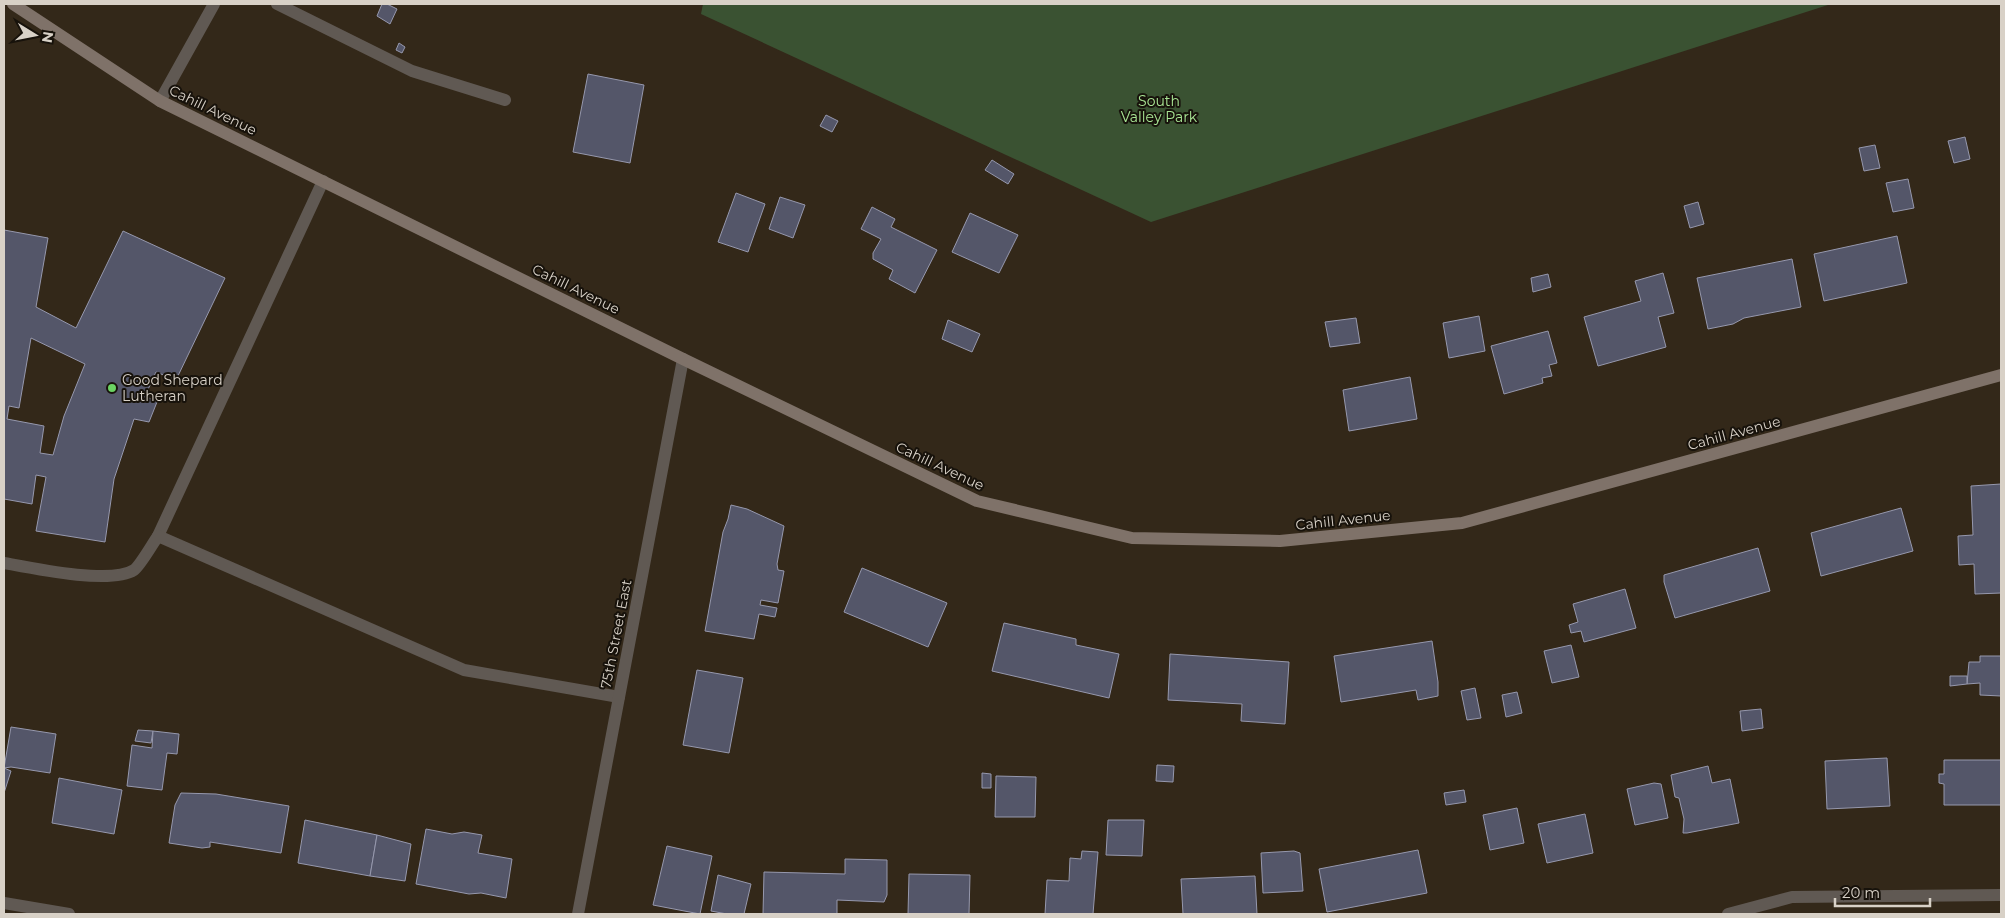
<svg xmlns="http://www.w3.org/2000/svg" width="2005" height="918" viewBox="0 0 2005 918" font-family="Montserrat,sans-serif">
  <style>
    .green { fill: #3a5232 }
    .building { fill: #545669; stroke: #9698ad; fill-rule: evenodd }
    .lines { fill: none; stroke-linecap: round; stroke-linejoin: round }
    .lane { stroke: #605953; stroke-width: 12 }
    .street { stroke: #605953; stroke-width: 12 }
    .secondary { stroke: #7f7269; stroke-width: 12 }
    .poi-dot { fill: #6bd363; stroke: #17120b; stroke-width: 2 }
    .labels { text-anchor: middle; stroke-width: 4; stroke-linejoin: round; paint-order: stroke }
    .park-label { font-size: 14px; fill: #a9e695; stroke: #17120b }
    .street-label { font-size: 14px; fill: #d8d1c7; stroke: #17120b }
    .poi-label { font-size: 14px; fill: #d8d1c7; stroke: #17120b; text-anchor: start }
  </style>
  <rect width="100%" height="100%" fill="#332819"/>
  <polygon class="green" points="703,4 1831,4 1151,222 701,14"/>
  <g class="building">
    <polygon points="382,4 387,4 397,9 390,24 377,16"/>
    <polygon points="399,43 405,47 402,53 396,50"/>
    <polygon points="588,74 644,85 630,163 573,152"/>
    <polygon points="826,115 838,121 832,132 820,126"/>
    <polygon points="1965,137 1970,159 1954,163 1948,141"/>
    <polygon points="1875,145 1880,168 1864,171 1859,148"/>
    <polygon points="992,160 1014,174 1008,184 985,170"/>
    <polygon points="1908,179 1914,208 1893,212 1886,183"/>
    <polygon points="736,193 765,204 748,252 718,242"/>
    <polygon points="780,197 805,205 793,238 769,229"/>
    <polygon points="1698,202 1704,224 1690,228 1684,206"/>
    <polygon points="872,207 895,219 891,227 937,250 915,293 889,279 893,270 873,259 873,253 881,239 861,229"/>
    <polygon points="970,213 1018,235 999,273 952,252"/>
    <path d="M4,230L48,238L36,307L76,328L123,231L225,278L176,380L156,372L145,396L157,402L149,422L134,419L114,479L105,542L36,531L46,477L36,475L32,504L4,499ZM31,338L85,364L64,416L53,455L40,453L44,426L7,419L9,406L19,408Z"/>
    <polygon points="1897,236 1907,283 1824,301 1814,254"/>
    <polygon points="1792,259 1801,307 1744,318 1733,324 1708,329 1697,278"/>
    <polygon points="1663,273 1674,313 1658,317 1666,347 1598,366 1584,317 1641,301 1635,281"/>
    <polygon points="1548,274 1551,287 1533,292 1531,278"/>
    <polygon points="1479,316 1485,351 1449,358 1443,323"/>
    <polygon points="1356,318 1360,343 1330,347 1325,322"/>
    <polygon points="948,320 980,334 972,352 942,339"/>
    <polygon points="1548,331 1557,363 1549,365 1552,376 1542,378 1543,383 1504,394 1491,346"/>
    <polygon points="1410,377 1417,419 1349,431 1343,390"/>
    <polygon points="2001,484 2001,593 1975,594 1974,564 1959,565 1958,536 1973,535 1971,486"/>
    <polygon points="731,505 747,509 784,526 777,564 778,570 784,571 778,603 761,600 760,605 777,608 775,617 759,614 754,639 705,631 723,532 728,519"/>
    <polygon points="1901,508 1913,551 1821,576 1811,533"/>
    <polygon points="1758,548 1770,591 1675,618 1664,582 1664,575"/>
    <polygon points="862,568 947,603 928,647 844,612"/>
    <polygon points="1625,589 1636,628 1584,642 1581,631 1571,633 1569,625 1578,622 1573,604"/>
    <polygon points="1004,623 1076,639 1076,645 1119,654 1109,698 992,671"/>
    <polygon points="1432,641 1438,682 1438,696 1418,700 1416,690 1341,702 1334,656"/>
    <polygon points="1571,645 1579,677 1552,683 1544,651"/>
    <polygon points="1170,654 1289,662 1285,724 1241,721 1242,704 1168,700"/>
    <polygon points="1980,656 2001,656 2001,696 1980,695 1980,683 1967,684 1969,662 1980,662"/>
    <polygon points="697,670 743,678 729,753 683,745"/>
    <polygon points="1950,676 1967,676 1967,684 1950,686"/>
    <polygon points="1475,688 1481,718 1467,720 1461,691"/>
    <polygon points="1517,692 1522,713 1506,717 1502,695"/>
    <polygon points="1761,709 1763,728 1742,731 1740,711"/>
    <polygon points="11,727 56,734 50,773 11,767 4,768"/>
    <polygon points="138,730 153,731 151,743 135,741"/>
    <polygon points="153,731 179,734 177,754 167,753 162,790 127,786 132,745 152,748"/>
    <polygon points="1887,758 1890,806 1827,809 1825,761"/>
    <polygon points="1944,760 2001,760 2001,805 1944,805 1944,784 1939,783 1939,774 1944,774"/>
    <polygon points="1157,765 1174,766 1173,782 1156,781"/>
    <polygon points="1708,766 1712,783 1730,779 1739,823 1687,833 1683,833 1684,819 1679,798 1675,797 1671,775"/>
    <polygon points="4,768 11,771 4,793"/>
    <polygon points="982,773 991,774 991,788 982,788"/>
    <polygon points="996,776 1036,777 1035,817 995,817"/>
    <polygon points="59,778 122,790 114,834 52,823"/>
    <polygon points="1654,783 1661,784 1668,818 1635,825 1627,789"/>
    <polygon points="1464,790 1466,802 1446,805 1444,793"/>
    <polygon points="181,793 216,794 289,806 281,853 210,842 210,847 202,848 169,843 175,805"/>
    <polygon points="1517,808 1524,843 1490,850 1483,815"/>
    <polygon points="1585,814 1593,853 1547,863 1538,824"/>
    <polygon points="305,820 377,835 370,876 298,863"/>
    <polygon points="1108,820 1144,820 1142,856 1106,855"/>
    <polygon points="426,829 452,834 464,832 482,835 478,853 512,859 506,898 481,893 469,894 416,884"/>
    <polygon points="377,835 411,844 405,881 370,876"/>
    <polygon points="667,846 712,856 700,914 653,905"/>
    <polygon points="1418,850 1427,893 1327,912 1319,869"/>
    <polygon points="1082,851 1098,852 1093,914 1045,914 1047,880 1069,881 1070,858 1081,859"/>
    <polygon points="1294,851 1300,853 1303,891 1263,893 1261,853"/>
    <polygon points="845,859 887,860 887,895 884,902 837,900 837,914 763,914 764,872 845,874"/>
    <polygon points="909,874 970,875 969,914 908,914"/>
    <polygon points="718,875 751,884 744,914 727,914 711,911"/>
    <polygon points="1255,876 1257,914 1183,914 1181,879"/>
  </g>
  <g class="lines">
    <g class="lane">
      <polyline points="277,4 412,71 505,100"/>
      <polyline points="158,536 323,181"/>
      <path d="M4,563C31,568 111,585 134,570C140,566 153,543 158,536L464,670L619,697"/>
    </g>
    <g class="street">
      <polyline points="160,101 214,4"/>
      <polyline points="4,903 69,914"/>
      <polyline points="578,914 683,359"/>
      <polyline points="1728,914 1792,897 2001,895"/>
    </g>
    <polyline class="secondary" points="13,4 160,101 683,359 977,501 1132,538 1280,541 1462,523 2001,375"/>
  </g>
  <circle class="poi-dot" cx="112" cy="388" r="5"/>
  <g class="labels">
    <g class="park-label">
      <text x="1159" y="106">South<tspan x="1159" dy="16">Valley Park</tspan></text>
    </g>
    <g class="street-label">
      <text transform="translate(213 110) rotate(26)" y="5">Cahill Avenue</text>
      <text transform="translate(576 289) rotate(26)" y="5">Cahill Avenue</text>
      <text transform="translate(1734 433) rotate(-15)" y="5">Cahill Avenue</text>
      <text transform="translate(940 466) rotate(25)" y="5">Cahill Avenue</text>
      <text transform="translate(1343 520) rotate(-6)" y="5">Cahill Avenue</text>
      <text transform="translate(616 634) rotate(-79)" y="5">75th Street East</text>
    </g>
    <g class="poi-label">
      <text x="122" y="385">Good Shepard<tspan x="122" dy="16">Lutheran</tspan></text>
    </g>
  </g>
  <rect width="2005" height="918" fill="none" stroke="#d8d1c7" stroke-width="10"/>
  <g transform="translate(35 35) rotate(100)" stroke="#17120b" stroke-width="4" paint-order="stroke">
  <path d="M0-4L9 19L0 12L-9 19Z" fill="#d8d1c7"/>
  <text y="-8" font-size="14" font-weight="bold" text-anchor="middle" fill="#d8d1c7">N</text>
  </g>
  <path d="M1835 898v8h95v-8" fill="none" stroke="#d8d1c7" stroke-width="2.5"/>
  <text x="1842" y="898" font-size="15" fill="#d8d1c7" stroke="#17120b" stroke-width="4" paint-order="stroke">20 m</text>
</svg>
